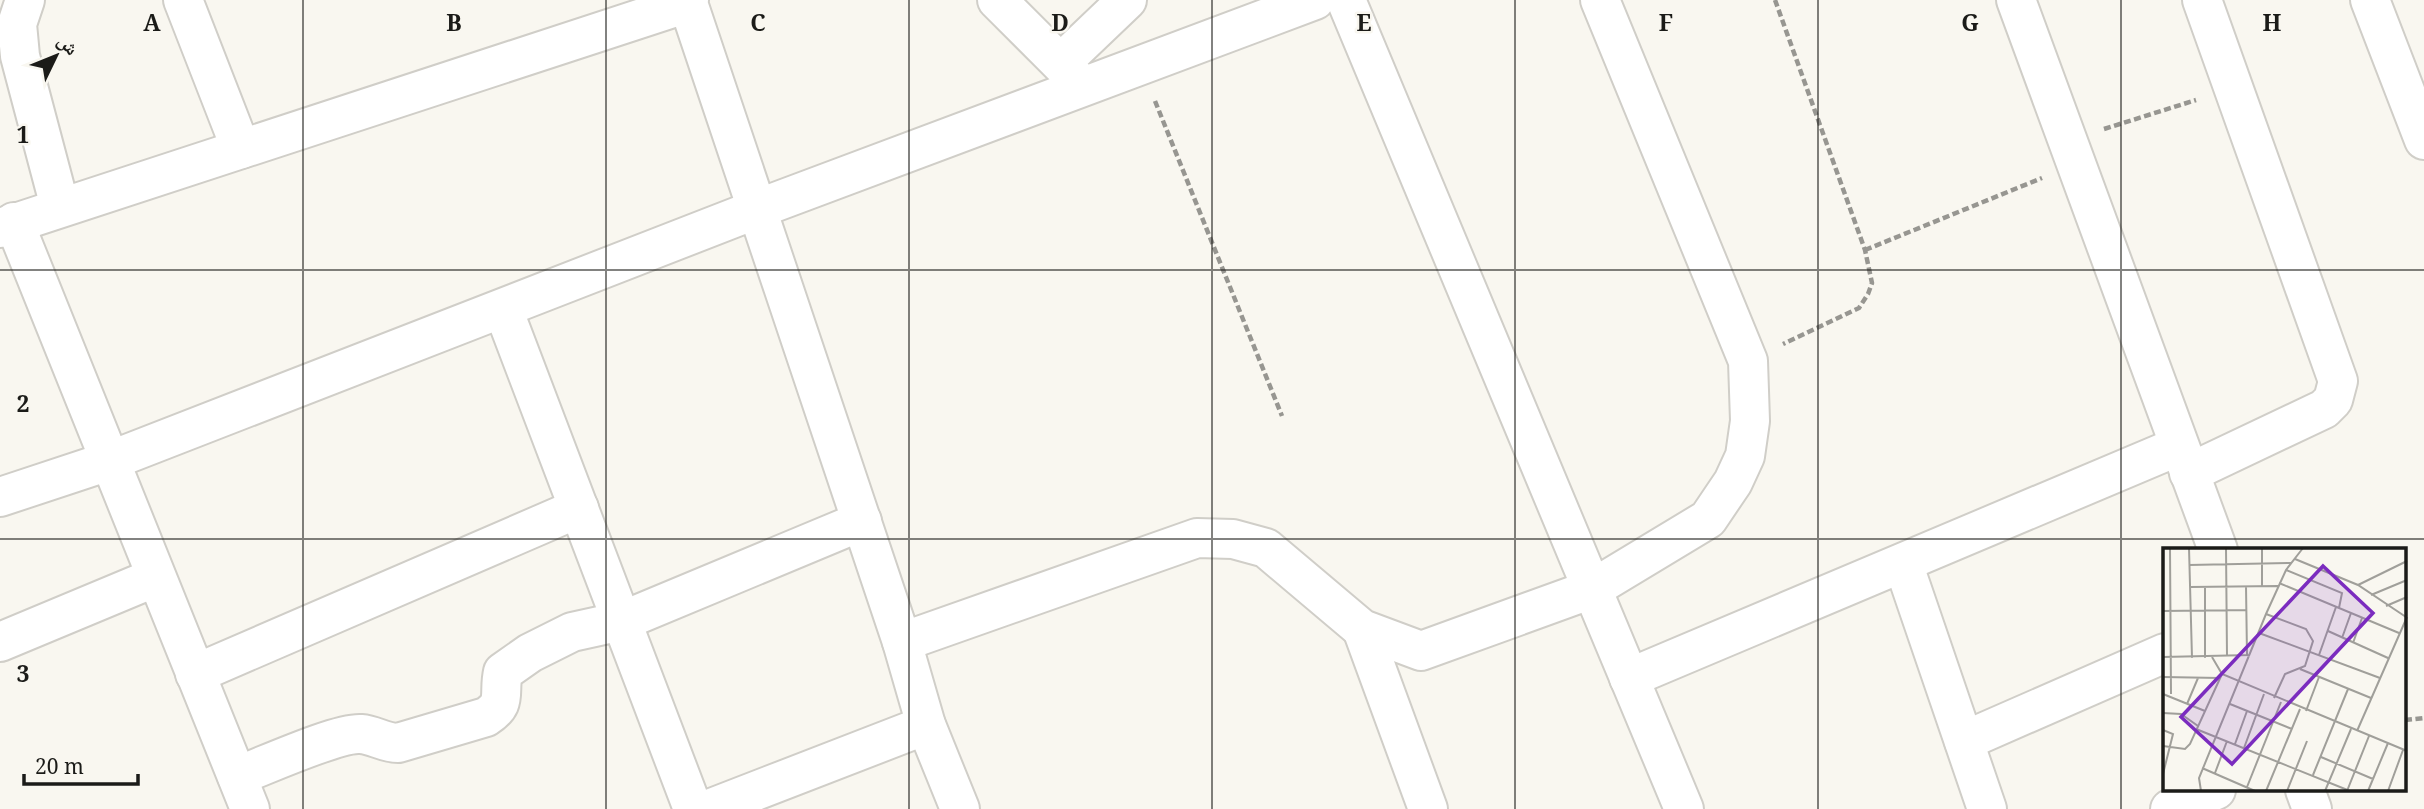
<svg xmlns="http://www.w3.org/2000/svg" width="2424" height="809" viewBox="0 0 2424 809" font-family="'Noto Serif','Noto Naskh Arabic',serif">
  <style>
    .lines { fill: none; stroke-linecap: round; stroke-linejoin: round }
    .street-casing { stroke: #d0cec8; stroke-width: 42 }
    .path { stroke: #979691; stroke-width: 4.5; stroke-dasharray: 7 3.5; stroke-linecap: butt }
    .street { stroke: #fff; stroke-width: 38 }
    .grid { fill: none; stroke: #1b1b18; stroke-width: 2; stroke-opacity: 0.55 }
    .inset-road { fill: none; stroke: #a09f9a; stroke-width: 2 }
    .view { fill: #7b2cbf; fill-opacity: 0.15; stroke: #7b2cbf; stroke-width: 3.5 }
    .inset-edge { fill: none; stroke: #1b1b18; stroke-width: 3.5 }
    .grid-label { font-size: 23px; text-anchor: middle; font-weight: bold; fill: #1b1b18; stroke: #f9f7f0; stroke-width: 5; stroke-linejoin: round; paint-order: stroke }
  </style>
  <rect width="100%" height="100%" fill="#f9f7f0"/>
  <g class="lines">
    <g class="street-casing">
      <g id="street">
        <polyline points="25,0 17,24 20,56 60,207"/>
        <polyline points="183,0 241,149"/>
        <polyline points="689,0 688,3 902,642 926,725 960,809"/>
        <polyline points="997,0 1082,85"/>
        <polyline points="1346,0 1684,809"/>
        <polyline points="2016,0 2218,550"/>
        <polyline points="2370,0 2424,140"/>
        <polyline points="1061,63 1127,0"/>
        <polyline points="14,222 250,809"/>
        <polyline points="0,228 688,3"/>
        <polyline points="503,309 693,809"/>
        <polyline points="2189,473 2324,409 2333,400 2338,381 2202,0"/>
        <polyline points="0,497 109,461 757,209 1315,0"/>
        <polyline points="1903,563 1987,809"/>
        <polyline points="1362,629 1428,809"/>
        <polyline points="0,642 156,577"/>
        <polyline points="902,642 1197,538 1233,539 1266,548 1362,629 1421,651 1592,589 1708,519 1733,482 1745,456 1750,421 1748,361 1600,0"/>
        <polyline points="195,674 579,508"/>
        <polyline points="1629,678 2179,446"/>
        <polyline points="1964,741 2165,653"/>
        <path d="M237,776C262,767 338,732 361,734C374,735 385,743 398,743L486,717C508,703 498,694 503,672L530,653L572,632L622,621L862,521"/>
        <polyline points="2305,790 2312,809"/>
        <polyline points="709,809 926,725"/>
        <polyline points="2170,809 2216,790"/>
      </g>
    </g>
    <g class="path">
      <polyline points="1775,0 1865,250 1872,283 1868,294 1859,308 1783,344"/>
      <polyline points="1155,101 1282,416"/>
      <polyline points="2104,129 2196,100"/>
      <polyline points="1865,250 2042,178"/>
      <polyline points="2405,720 2424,718"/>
    </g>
    <use href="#street" class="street"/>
  </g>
  <path class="grid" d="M303,0V809M606,0V809M909,0V809M1212,0V809M1515,0V809M1818,0V809M2121,0V809M0,270H2424M0,539H2424"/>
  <g transform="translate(2163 548)">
    <rect width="243" height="243" fill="#f9f7f0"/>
    <path class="inset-road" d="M7,0L8,146M26,0L29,110M63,0L64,108M132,11L195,37L243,69M26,17L128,15M123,22L179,45L176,60M116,35L236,85M195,37L244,13M83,38L84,107M99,38V0M27,39L115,38M42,39V110M208,47L244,32M223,58L244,49M0,63L84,62M103,66L143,81L150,93L142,118L122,126L111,150M165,83L225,110M96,85L217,130M179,90L188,65M190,95L199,70M156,107L173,59M0,109L87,107M49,109L59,126L244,203M137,121L208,150M0,129L57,130M0,146L42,163M24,156L35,130M67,156L129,181M143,163L156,129M0,165L18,166L35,178M33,181L187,243M0,182L10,186L0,226M194,183L244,69M72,196L84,163M0,198L22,201L27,196L59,126M81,200L101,146M158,209L210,231M39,220L92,243M52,225L64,193M150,227L185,141M84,239L118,154M38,243L36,230L103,66L123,22L140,0M103,243L137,161M124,243L144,193M162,243L188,181M184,243L206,188M205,243L225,195M225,243L240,202"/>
    <path class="view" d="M160,18L210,65L69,216L18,169Z"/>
    <rect width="243" height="243" class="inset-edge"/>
  </g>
  <g class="grid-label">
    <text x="152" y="31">A</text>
    <text x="454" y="31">B</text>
    <text x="758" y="31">C</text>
    <text x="1060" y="31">D</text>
    <text x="1364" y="31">E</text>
    <text x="1666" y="31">F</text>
    <text x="1970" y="31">G</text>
    <text x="2272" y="31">H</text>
    <text x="23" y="143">1</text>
    <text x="23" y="412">2</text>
    <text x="23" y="682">3</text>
  </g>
  <g transform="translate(56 56) rotate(47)" stroke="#f9f7f0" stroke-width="5" paint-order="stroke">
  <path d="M0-5L12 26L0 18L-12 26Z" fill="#1b1b18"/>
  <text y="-10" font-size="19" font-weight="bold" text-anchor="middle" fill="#1b1b18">ش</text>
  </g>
  <path d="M24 774v10h114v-10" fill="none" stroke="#1b1b18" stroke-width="3.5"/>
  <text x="35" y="774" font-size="21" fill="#1b1b18" stroke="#f9f7f0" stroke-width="5" paint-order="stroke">20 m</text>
</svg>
